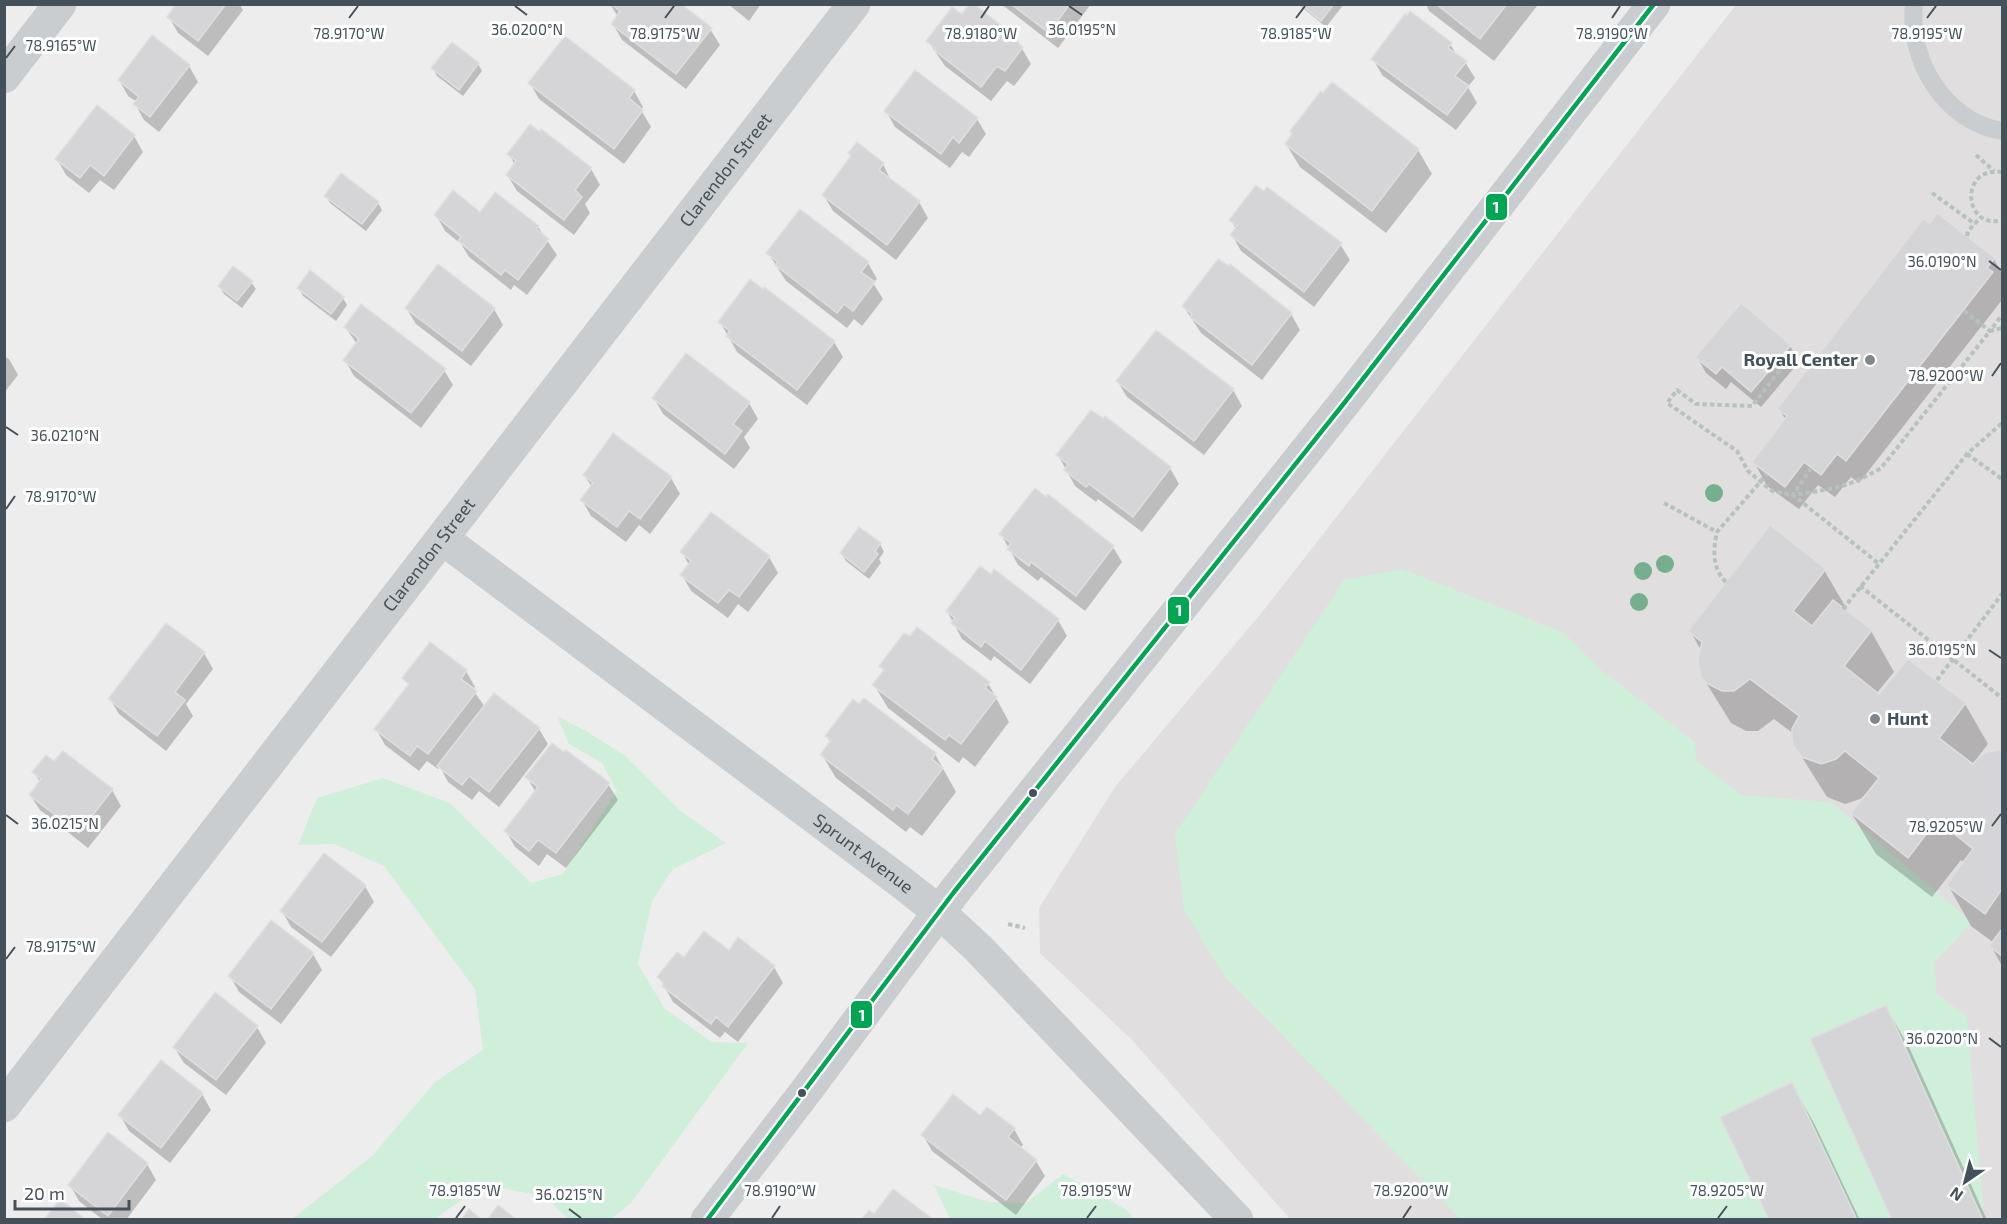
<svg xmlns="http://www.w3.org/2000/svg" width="2007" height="1224" viewBox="0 0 2007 1224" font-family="'Exo 2',sans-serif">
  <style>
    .education { fill: #e0dedf }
    .green { fill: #d0efda }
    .shadow { fill: #0003 }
    .building { fill: #d5d5d7; stroke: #dfdfe0; stroke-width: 1.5 }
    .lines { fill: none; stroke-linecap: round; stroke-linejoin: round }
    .path { stroke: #b6c2be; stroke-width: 4; stroke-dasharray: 4.5 3; stroke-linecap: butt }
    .lane { stroke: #c9cdcf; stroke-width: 18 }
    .street { stroke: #c9cdcf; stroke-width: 33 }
    .secondary { stroke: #c9cdd0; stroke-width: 33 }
    .bus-1-casing { stroke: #fff; stroke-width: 9 }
    .bus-1 { stroke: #00a651; stroke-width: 4.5 }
    .tree { fill: #76af90 }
    .ticks { fill: none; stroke: #44515a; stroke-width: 2 }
    .poi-dot { fill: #80888d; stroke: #fff; stroke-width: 2 }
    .bus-dot { fill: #44515a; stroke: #fff; stroke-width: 2 }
    .labels { text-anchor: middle; stroke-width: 6; stroke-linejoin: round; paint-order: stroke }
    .street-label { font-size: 18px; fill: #44515a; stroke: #fff }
    .poi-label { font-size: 18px; font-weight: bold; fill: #44515a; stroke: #fff; text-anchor: end }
    .ticks-label { font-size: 15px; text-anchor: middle; fill: #44515a; stroke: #fff; stroke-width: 6; stroke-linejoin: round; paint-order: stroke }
    .line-badge { stroke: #fff; stroke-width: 2 }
    .badge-label { font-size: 16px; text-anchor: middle; font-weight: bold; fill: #fff }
  </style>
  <rect width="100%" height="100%" fill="#eeeded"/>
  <polygon class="education" points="1736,5 2002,5 2002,1219 1290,1219 1132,1040 1040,953 1039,908 1115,787 1263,611"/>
  <g class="green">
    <polygon points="1402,569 1564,633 1602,671 1695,742 1696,760 1741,795 1831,802 1972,922 1935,962 1936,994 1967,1016 1984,1219 1460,1219 1222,973 1184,909 1175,834 1344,580"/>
    <polygon points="557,716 586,731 624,755 679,810 726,843 673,869 652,901 638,964 665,1009 712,1042 748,1043 631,1203 611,1219 568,1219 544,1196 482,1185 435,1219 292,1219 372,1156 435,1082 483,1050 475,989 384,866 334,844 298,845 317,798 383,778 450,803 531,883 563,874 617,791 602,763 569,744"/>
    <polygon points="1063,1174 1127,1210 1134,1219 950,1219 934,1185 989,1202 1026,1203"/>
  </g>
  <g class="shadow">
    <polygon points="178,4 239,4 243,10 208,56 178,33 169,17"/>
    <polygon points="610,4 678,4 710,29 720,45 686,89 622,40 613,24 618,17"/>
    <polygon points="728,4 761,4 749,21"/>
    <polygon points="1001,4 1091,4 1058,48"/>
    <polygon points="1298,4 1344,4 1326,27"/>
    <polygon points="1426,4 1536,4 1537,6 1494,61 1429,11"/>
    <polygon points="1017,40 1031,64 1014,86 1007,81 991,101 945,66 928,41"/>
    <polygon points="1450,44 1458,57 1465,62 1475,78 1468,87 1477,103 1456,130 1382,75 1373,59"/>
    <polygon points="478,64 482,71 463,96 437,76 433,68"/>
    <polygon points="189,66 198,82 159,132 144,120 135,104 137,102 128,96 119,80"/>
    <polygon points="530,83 634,91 643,107 641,110 651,127 624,164 539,99"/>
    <polygon points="1332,84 1418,150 1432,174 1386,233 1300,167 1286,144"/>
    <polygon points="886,111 977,119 986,134 969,157 962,152 950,168 895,127"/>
    <polygon points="134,136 143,152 114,190 100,180 89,193 66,175 57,159"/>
    <polygon points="509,154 591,169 600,185 585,204 590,213 574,235 517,191 508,176 515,165"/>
    <polygon points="883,164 891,181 919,202 928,218 896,260 833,211 824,196"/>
    <polygon points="326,196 378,203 382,210 366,231 330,203"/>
    <polygon points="480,214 538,227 557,255 527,295 514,285 511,290 469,257 461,244 445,231 436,215"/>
    <polygon points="1231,220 1340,244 1350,260 1314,307 1241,251 1232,235 1236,229"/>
    <polygon points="768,253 868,263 877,279 873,283 883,299 862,326 854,319 847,328 786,281"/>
    <polygon points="1994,259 2002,274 2002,300 1859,483 1851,477 1835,497 1818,485 1799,509 1767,486 1754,462 1786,420 1779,409"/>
    <polygon points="251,282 256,289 242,308 224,294 219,286"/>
    <polygon points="299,288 343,298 347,305 336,321 303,296"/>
    <polygon points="763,291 834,342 843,357 807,405 737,352 720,322"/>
    <polygon points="1184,307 1291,314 1300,330 1262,380 1201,333"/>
    <polygon points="406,308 494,309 503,325 471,366 416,324"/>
    <polygon points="345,327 444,370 453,385 421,428 354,376 345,360 357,344"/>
    <polygon points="1790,346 1799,362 1761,407 1731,382 1726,389 1706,373 1697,357"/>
    <polygon points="4,356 9,359 18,375 4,393"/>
    <polygon points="1118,382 1233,390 1242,406 1204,455 1127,397"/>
    <polygon points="654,398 749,403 758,419 744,437 750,448 734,469 663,414"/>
    <polygon points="1058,455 1170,468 1179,484 1142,532 1098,499 1096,502 1075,486"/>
    <polygon points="584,475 671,478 680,494 650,534 639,525 626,542 591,516 582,500 592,487"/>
    <polygon points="1001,534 1113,547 1122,562 1085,611 1041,577 1038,581 1018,565"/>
    <polygon points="880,544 884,552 879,559 881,563 869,579 846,561 841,553"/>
    <polygon points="682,552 769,557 778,573 748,612 738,604 728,618 691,591 682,575 689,565"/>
    <polygon points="1824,570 1848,611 1846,613 1871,631 1894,672 1876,694 1965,704 1988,744 1978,757 1992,751 2002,752 2002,966 1991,946 1994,943 1971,926 1948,885 1965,863 1961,860 1932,897 1876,854 1852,814 1867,795 1866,794 1860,799 1845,804 1827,797 1795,746 1794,734 1774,719 1758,731 1746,731 1731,723 1702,676 1701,650 1690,631"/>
    <polygon points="947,611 1058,620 1067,636 1030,684 994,656 991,661 962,639"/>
    <polygon points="204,653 213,669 186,704 193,716 166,751 119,714 110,699"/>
    <polygon points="880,666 988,683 1009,722 975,767 963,757 959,763 888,708 874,685 884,672"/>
    <polygon points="466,671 475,687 473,690 485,707 539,729 548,744 499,807 479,791 472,800 448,782 440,767 438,769 427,761 419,771 385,745 376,729 409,686 404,678"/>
    <polygon points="826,736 935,754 956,792 922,836 910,827 906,832 836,778 822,755 831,743"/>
    <polygon points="55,763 112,790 121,806 88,848 40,810 30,795 40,782 34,772"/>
    <polygon points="527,777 608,784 618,800 566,868 547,854 539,866 515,847 506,831 536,793"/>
    <polygon points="365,886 374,902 331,957 291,927 282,911"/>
    <polygon points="271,923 313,954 322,970 281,1024 239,992 230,976"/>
    <polygon points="739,939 774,967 783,983 738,1042 725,1032 720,1038 673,1002 659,977 684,960 729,952"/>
    <polygon points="1886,1007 1909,1047 1987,1220 1893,1220"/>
    <polygon points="257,1027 266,1043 226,1095 184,1063 174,1047"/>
    <polygon points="1792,1084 1815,1125 1860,1220 1771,1220"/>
    <polygon points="202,1094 211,1110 170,1163 129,1131 120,1115"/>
    <polygon points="981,1117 1014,1129 1023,1145 1020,1148 1036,1161 1045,1176 1016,1215 932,1151 923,1135"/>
    <polygon points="109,1134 147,1164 156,1180 126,1220 103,1220 79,1201 70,1185"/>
  </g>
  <g class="building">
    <polygon points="176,4 226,4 198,41 167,17"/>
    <polygon points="611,4 681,4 712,28 676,74 611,24 620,11"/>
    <polygon points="969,4 974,4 1018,39 1016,41 1023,47 1005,71 997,66 981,87 934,50 935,48 926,41 952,7 962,14"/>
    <polygon points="1011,4 1070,4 1049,33"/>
    <polygon points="1300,4 1334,4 1321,21"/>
    <polygon points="1436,4 1507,4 1480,39"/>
    <polygon points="1410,11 1452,43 1448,48 1467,61 1455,76 1469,86 1447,115 1371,59 1405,14 1407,15"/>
    <polygon points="152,35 190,65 150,117 133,104 139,97 118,80"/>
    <polygon points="565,36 635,90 629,98 643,110 614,149 528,83"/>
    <polygon points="452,42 479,63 459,90 431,68"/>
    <polygon points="915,70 978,118 959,143 953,137 941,154 884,111"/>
    <polygon points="1332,82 1419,149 1372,211 1285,144 1292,134 1290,131 1321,91 1323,93"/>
    <polygon points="97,105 135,135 104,176 90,165 80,178 55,159"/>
    <polygon points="530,124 540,132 541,129 592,168 575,190 582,197 564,220 506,175 516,161 507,154"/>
    <polygon points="857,142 884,163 879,170 920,201 887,245 822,195 851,156 848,153"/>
    <polygon points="341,173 379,202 362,224 324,196"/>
    <polygon points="1256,185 1264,191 1267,187 1342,243 1304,292 1230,235 1237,226 1229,220"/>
    <polygon points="453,190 480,212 495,192 539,226 536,229 549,239 518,280 505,270 501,275 458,241 461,237 434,215"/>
    <polygon points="800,209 869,262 861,272 875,282 853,311 844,304 837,313 775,265 778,262 766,253"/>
    <polygon points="1937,213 1995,258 1987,268 1993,272 1846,461 1837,454 1821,475 1804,462 1785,487 1752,462 1787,416 1777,409 1923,219 1930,223"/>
    <polygon points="1218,259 1229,266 1230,264 1292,313 1252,365 1190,317 1192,314 1182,306"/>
    <polygon points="438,264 495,308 462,351 405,308"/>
    <polygon points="233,266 253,281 237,301 218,286"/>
    <polygon points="310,270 344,297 331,314 297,288"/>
    <polygon points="750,279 763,289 764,287 835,341 797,390 726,336 730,331 718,322"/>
    <polygon points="1741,303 1791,345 1751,392 1722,367 1716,374 1695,357"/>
    <polygon points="361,304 446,369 411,413 343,360 359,339 344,327"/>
    <polygon points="1156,330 1234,389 1194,441 1116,381"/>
    <polygon points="686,353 750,402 733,424 742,431 725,454 652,398"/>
    <polygon points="1091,410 1103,418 1105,416 1171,467 1133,517 1089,484 1086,487 1064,470 1068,464 1056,455"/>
    <polygon points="613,433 672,477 640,519 629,511 617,527 580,500 593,483 583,475"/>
    <polygon points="1035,488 1046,497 1048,494 1114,546 1076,596 1031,562 1029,566 1007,549 1011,543 999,534"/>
    <polygon points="711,512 770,556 739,597 729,590 718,603 680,575 691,561 680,552"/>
    <polygon points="1770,525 1826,569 1793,611 1812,626 1833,600 1872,630 1844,666 1879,694 1908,659 1966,703 1939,738 1973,764 1981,755 1987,752 2002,750 2002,889 1985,914 1946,885 1973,849 1937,820 1908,858 1851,813 1879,778 1845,751 1836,759 1821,764 1802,757 1794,747 1792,740 1792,729 1799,716 1750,679 1734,691 1722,691 1706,683 1701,677 1698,660 1702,642 1688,631"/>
    <polygon points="859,527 881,543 875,551 878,554 864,572 840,553"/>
    <polygon points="980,566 991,574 994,569 1059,619 1021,670 985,641 981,647 951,623 955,618 946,611"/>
    <polygon points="166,623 205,652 175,692 185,700 157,736 108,699"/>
    <polygon points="917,627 990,682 985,688 997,697 961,744 949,735 945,740 872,685 884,670 879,666 904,633 910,636"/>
    <polygon points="430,642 467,670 461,679 477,691 428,754 417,746 410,756 374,729 409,684 402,678"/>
    <polygon points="494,693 540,728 489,792 469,776 462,785 437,766"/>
    <polygon points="864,698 936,753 932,759 943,768 908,814 896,805 893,810 820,755 831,740 825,736 853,699 859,704"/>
    <polygon points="552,743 564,752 566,750 610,783 556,853 538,840 529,851 504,831 538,787 525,777"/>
    <polygon points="63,751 113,789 79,833 29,795 41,779 32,772 46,755 54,761"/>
    <polygon points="324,853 366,885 322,942 280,911"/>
    <polygon points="271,920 314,953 271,1009 228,976"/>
    <polygon points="2002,929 2002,956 1989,946"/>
    <polygon points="704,931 729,950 738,937 775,966 728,1027 716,1017 711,1024 662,986 664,983 657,977 677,952 684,957"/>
    <polygon points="215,992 258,1026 216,1080 173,1047"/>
    <polygon points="1886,1005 1983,1220 1892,1220 1810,1039"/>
    <polygon points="161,1060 203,1093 161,1148 118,1115"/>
    <polygon points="1792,1082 1857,1220 1769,1220 1720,1117"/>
    <polygon points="953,1094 980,1115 987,1107 1015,1128 1008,1137 1037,1160 1006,1200 921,1135"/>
    <polygon points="108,1132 148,1163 108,1216 68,1185"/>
    <polygon points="893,1189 934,1220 861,1220 869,1210 874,1214"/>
    <polygon points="60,1199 86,1220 44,1220"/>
    <polygon points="498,1205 517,1220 487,1220"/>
    <polygon points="469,1209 482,1220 461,1220"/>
  </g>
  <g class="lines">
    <g class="path">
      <polyline points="1976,155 1994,171"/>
      <path d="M2002,172C1958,166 1964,231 2002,220"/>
      <polyline points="1932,193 1975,224"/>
      <polyline points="1967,236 1968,231 1981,217"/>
      <polyline points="1964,311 1990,331 2002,315"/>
      <polyline points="1779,359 1784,365 1752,406 1696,404 1677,390 1667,403 1737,451 1748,471 1772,491 1793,495 1878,563"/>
      <polyline points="1967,454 2002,479"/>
      <path d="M1811,468L1793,495C1831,489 1848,488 1881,468L1990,331L2002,328"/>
      <polyline points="1664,503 1717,532"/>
      <path d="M1726,582C1712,569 1713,549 1717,532L1767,474"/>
      <polyline points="1860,586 2002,698"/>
      <polyline points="1843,609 1967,454 2002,423"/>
      <polyline points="1937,680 2002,594"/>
      <polyline points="1008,924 1025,928"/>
    </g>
    <path class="lane" d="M1914,4C1908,60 1944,121 2002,131"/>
    <g class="street">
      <polyline points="4,77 60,4"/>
      <path id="s1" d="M443,539L901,882L939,912L978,948L1237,1220"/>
      <path id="s2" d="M4,1106L854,4"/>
    </g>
    <polyline class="secondary" points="707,1220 809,1087 954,892 1345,402 1654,4"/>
    <g class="bus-1-casing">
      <polyline id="bus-1" points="707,1220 954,892 1345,402 1654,4"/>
    </g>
    <use href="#bus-1" class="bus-1"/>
  </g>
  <g class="tree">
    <circle cx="1714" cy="493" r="9"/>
    <circle cx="1665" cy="564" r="9"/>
    <circle cx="1643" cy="571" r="9"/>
    <circle cx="1639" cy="602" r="9"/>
  </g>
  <path class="ticks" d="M515,6L527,15M1069,6L1082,15M349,18L358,6M665,18L674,6M981,18L989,6M1296,18L1305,6M1612,18L1620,6M1927,18L1936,6M6,58L15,46M1989,261L2001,270M1992,376L2001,363M6,427L18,435M6,509L15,496M1989,650L2001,658M6,815L18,824M1992,826L2001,814M6,959L15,947M1989,1038L2001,1047M569,1209L581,1218M456,1218L465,1206M772,1218L780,1206M1087,1218L1096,1206M1403,1218L1411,1206M1718,1218L1727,1206"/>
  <g class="poi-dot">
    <circle cx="1870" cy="360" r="6"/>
    <circle cx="1875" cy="719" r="6"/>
  </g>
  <g class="bus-dot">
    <circle cx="1033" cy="793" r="5"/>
    <circle cx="802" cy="1093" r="5"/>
  </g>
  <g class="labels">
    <g class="street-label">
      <text dy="6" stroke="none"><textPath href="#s2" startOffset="1182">Clarendon Street</textPath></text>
      <text dy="6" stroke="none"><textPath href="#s2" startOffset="696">Clarendon Street</textPath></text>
      <text dy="6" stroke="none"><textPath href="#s1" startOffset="525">Sprunt Avenue</textPath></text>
    </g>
    <g class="poi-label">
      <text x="1858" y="366">Royall Center</text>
      <text x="1887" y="725" text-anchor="start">Hunt</text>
    </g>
  </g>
  <g class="ticks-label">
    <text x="527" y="35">36.0200°N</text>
    <text x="1082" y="35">36.0195°N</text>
    <text x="349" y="39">78.9170°W</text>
    <text x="665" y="39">78.9175°W</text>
    <text x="981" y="39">78.9180°W</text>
    <text x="1296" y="39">78.9185°W</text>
    <text x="1612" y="39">78.9190°W</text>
    <text x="1927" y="39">78.9195°W</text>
    <text x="61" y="51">78.9165°W</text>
    <text x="1942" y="267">36.0190°N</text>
    <text x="1946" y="381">78.9200°W</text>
    <text x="65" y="441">36.0210°N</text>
    <text x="61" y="502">78.9170°W</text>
    <text x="1942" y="655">36.0195°N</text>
    <text x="65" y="829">36.0215°N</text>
    <text x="1946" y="832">78.9205°W</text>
    <text x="61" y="952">78.9175°W</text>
    <text x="1942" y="1044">36.0200°N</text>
    <text x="465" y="1196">78.9185°W</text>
    <text x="780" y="1196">78.9190°W</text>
    <text x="1096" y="1196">78.9195°W</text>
    <text x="1411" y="1196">78.9200°W</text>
    <text x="1727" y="1196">78.9205°W</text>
    <text x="569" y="1200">36.0215°N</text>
  </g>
  <g class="line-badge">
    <rect x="1485" y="193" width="23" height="28" rx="6" fill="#00a651"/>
    <rect x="1167" y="596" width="23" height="29" rx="6" fill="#00a651"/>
    <rect x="850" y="1000" width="23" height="29" rx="6" fill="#00a651"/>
  </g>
  <g class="badge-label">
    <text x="1496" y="213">1</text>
    <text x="1179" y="616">1</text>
    <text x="862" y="1021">1</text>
  </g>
  <rect width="2007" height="1224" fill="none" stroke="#44515a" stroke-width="12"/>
  <g transform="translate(1965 1182) rotate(215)" stroke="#ffffff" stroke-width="4.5" paint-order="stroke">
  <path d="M0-4.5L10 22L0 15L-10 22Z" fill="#44515a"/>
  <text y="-9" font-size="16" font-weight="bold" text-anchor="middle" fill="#44515a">N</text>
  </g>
  <path d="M15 1200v9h114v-9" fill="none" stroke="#44515a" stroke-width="3"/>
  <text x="24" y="1200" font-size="18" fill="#44515a" stroke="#ffffff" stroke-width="4.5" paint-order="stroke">20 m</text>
</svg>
